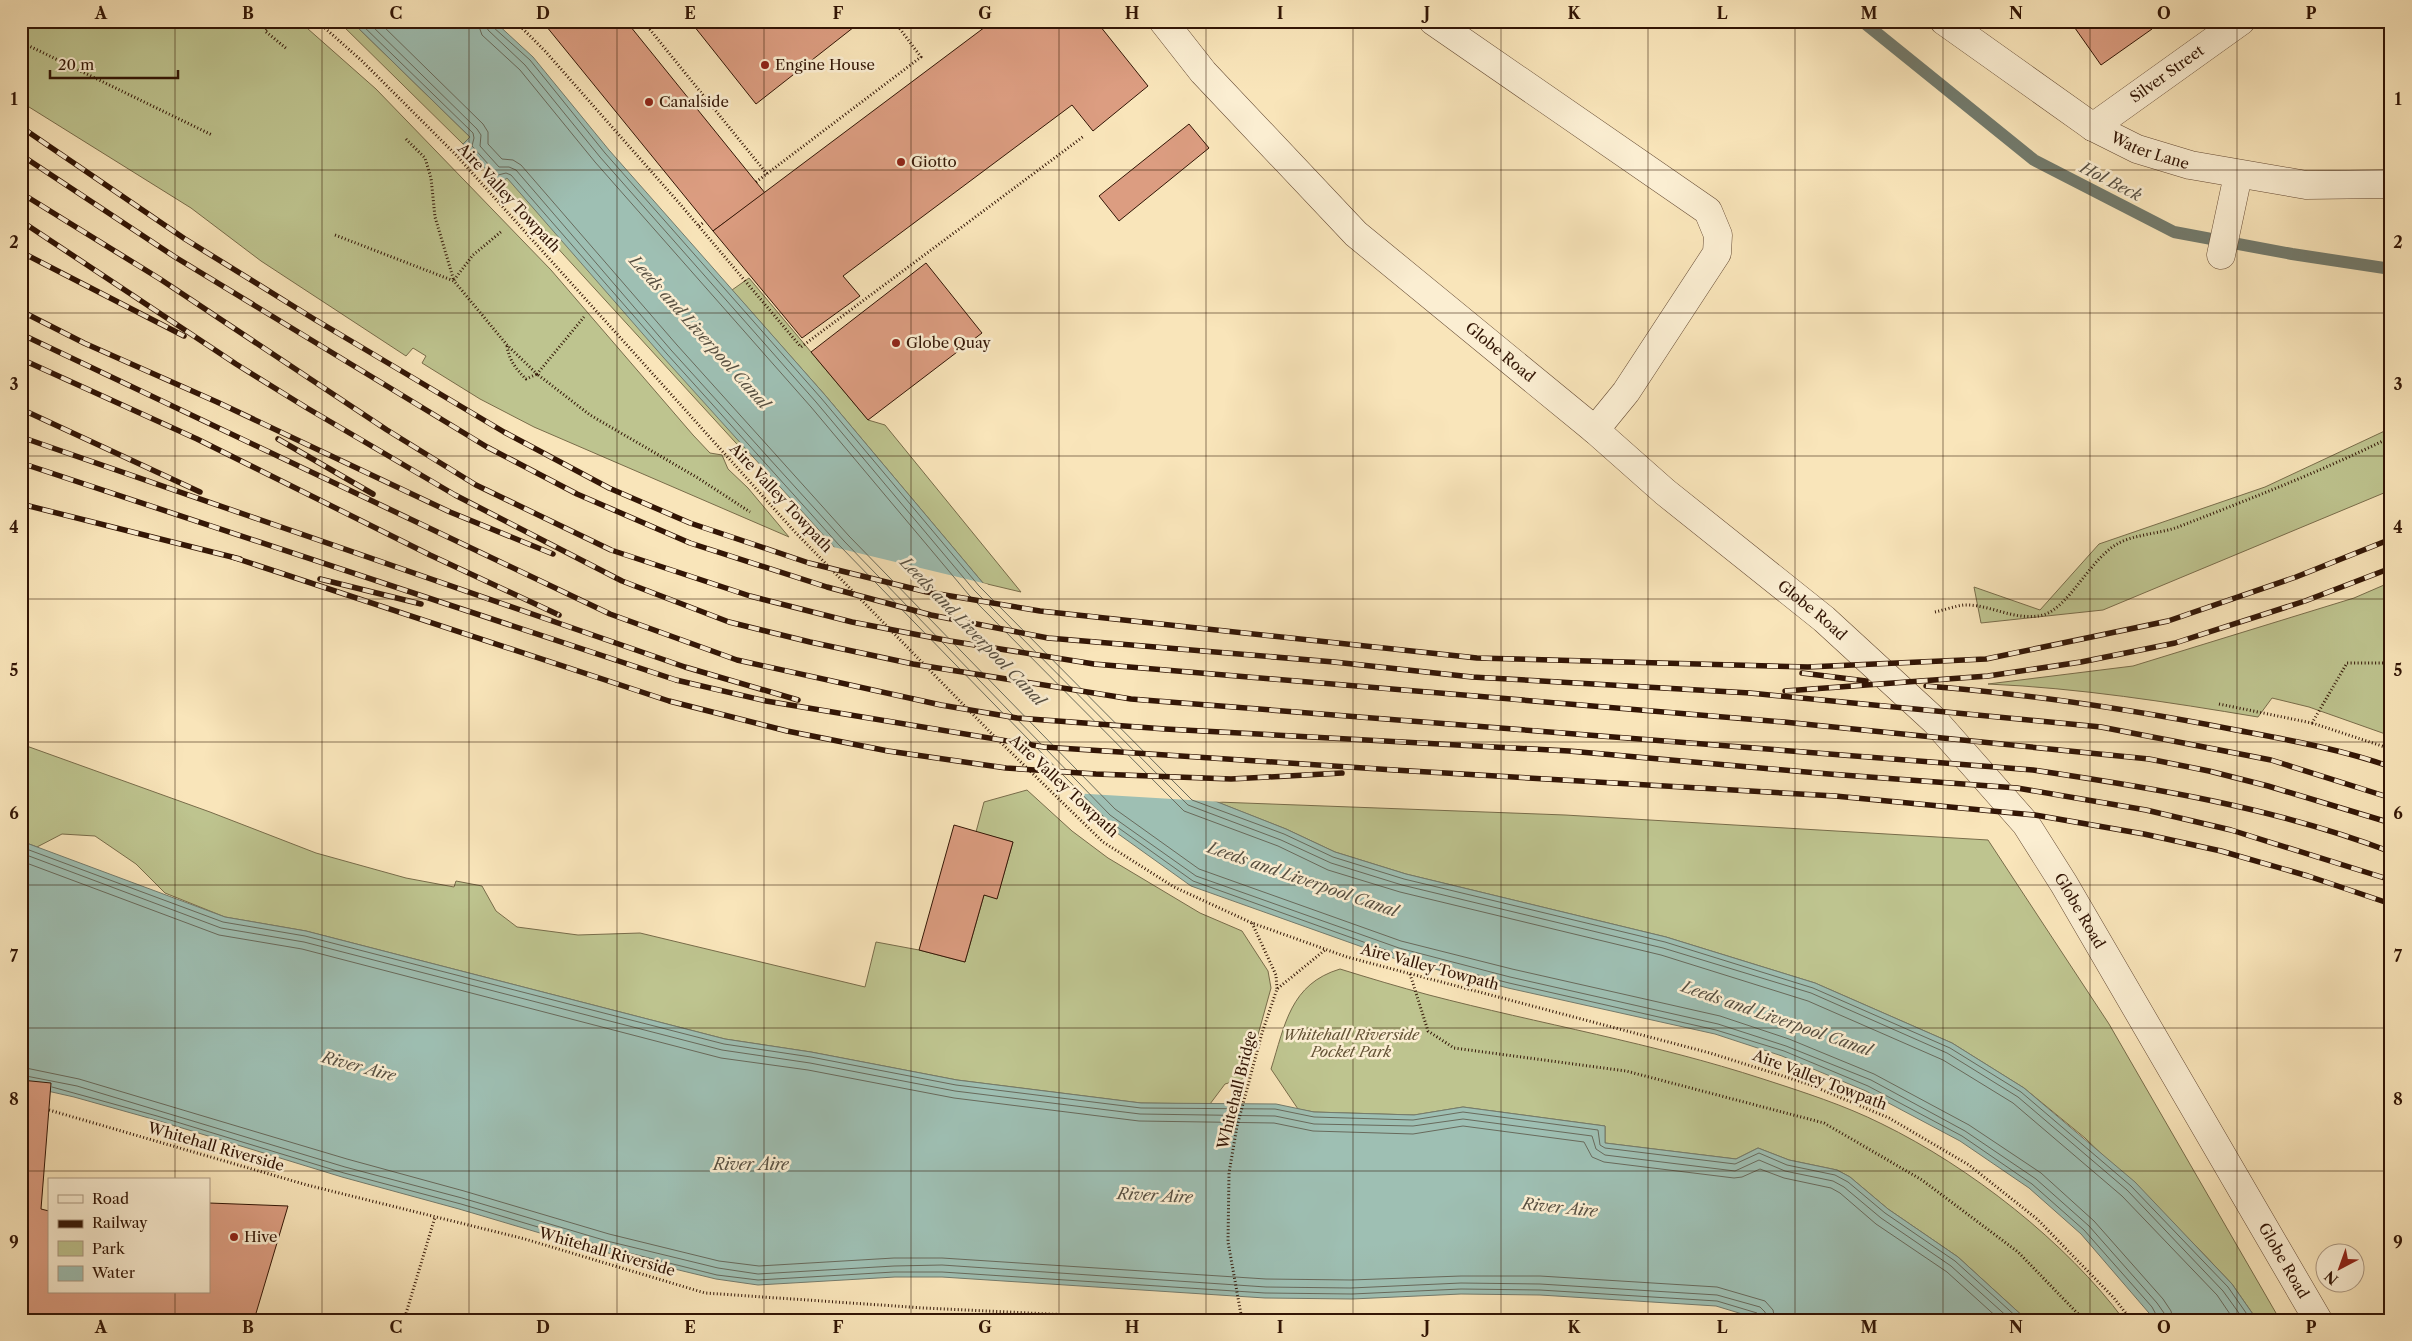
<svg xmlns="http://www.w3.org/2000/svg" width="2412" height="1341" viewBox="0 0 2412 1341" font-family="'Libre Caslon Text',serif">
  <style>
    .green { fill: #bec48f; stroke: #786c4a }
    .water { fill: #9ebfb3; stroke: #737b6d }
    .pier { fill: #f9e5ba }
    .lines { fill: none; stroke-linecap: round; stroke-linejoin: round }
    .shore { stroke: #686a5c; stroke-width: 1 }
    .stream { stroke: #737b6d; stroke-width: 12 }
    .building { fill: #dc9d81; stroke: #321505 }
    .minor-casing { stroke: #644932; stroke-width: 29 }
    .path { stroke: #321505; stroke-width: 3; stroke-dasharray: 1 2.5; stroke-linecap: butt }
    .minor { stroke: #fbeed2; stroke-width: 28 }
    .rail-casing { stroke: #321505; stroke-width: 5.5 }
    .rail { stroke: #fbeed2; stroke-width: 4; stroke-dasharray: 11; stroke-linecap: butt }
    .grid { fill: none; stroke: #321505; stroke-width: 1; stroke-opacity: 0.55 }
    .poi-dot { fill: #8f2418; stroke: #fbeed2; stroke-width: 2 }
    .labels { text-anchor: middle; stroke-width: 5; stroke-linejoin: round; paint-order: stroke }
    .poi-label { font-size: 15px; fill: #321505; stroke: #fbeed2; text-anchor: start }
    .street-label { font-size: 15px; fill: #321505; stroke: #fbeed2 }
    .park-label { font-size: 15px; font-style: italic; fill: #635235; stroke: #fbeed2 }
    .water-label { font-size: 16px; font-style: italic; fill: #585042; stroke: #fbeed2 }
    .neatline { fill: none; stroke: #321505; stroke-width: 2 }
    .grid-label { font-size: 16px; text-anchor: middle; font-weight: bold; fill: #321505 }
  </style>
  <rect width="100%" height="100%" fill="#f9e5ba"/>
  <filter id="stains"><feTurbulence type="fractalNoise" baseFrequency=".004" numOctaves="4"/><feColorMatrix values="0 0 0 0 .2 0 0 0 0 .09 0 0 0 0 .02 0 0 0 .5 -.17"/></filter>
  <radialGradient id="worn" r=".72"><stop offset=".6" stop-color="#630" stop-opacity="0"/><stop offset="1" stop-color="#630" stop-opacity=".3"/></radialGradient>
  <g class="green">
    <polygon points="21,21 299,21 376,89 551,270 693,435 710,453 722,455 728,469 748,488 789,537 534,427 480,399 422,363 426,356 413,348 406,356 261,261 191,208 21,102"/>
    <polygon points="338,21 351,21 470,137 463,144"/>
    <polygon points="507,177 749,452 746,454 499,184"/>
    <polygon points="749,278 868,420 885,425 1021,592 983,583 825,395 732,290"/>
    <polygon points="2391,428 2391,490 2103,610 1981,623 1974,587 2040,610 2099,544 2265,487"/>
    <path d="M2391,582V736L2309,707L2272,698L2258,717C2168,702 2079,688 1988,684L2133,666L2354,598Z"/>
    <polygon points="21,744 210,812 316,853 406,878 454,887 456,881 482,886 496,911 517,927 578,935 640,933 865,987 876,942 919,950 965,962 984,895 997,898 1013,842 976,832 984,802 1027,790 1072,831 1108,858 1200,913 1242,931 1268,971 1271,988 1246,1078 1225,1084 1210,1104 1141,1103 957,1080 811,1052 725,1039 306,931 225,917 165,893 136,864 95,836 62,834 37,847 21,841"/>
    <polygon points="1217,802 1565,815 1988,840 2109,1024 2280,1320 2257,1320 2232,1284 2197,1247 2085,1138 2024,1088 1952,1043 1815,983 1666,937 1406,874 1335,852 1286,829"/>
    <path d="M1340,969C1369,978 1399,987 1429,995C1540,1024 1653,1043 1763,1079C1803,1092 1844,1105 1882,1124C1970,1167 2066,1242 2124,1320H2027L1958,1257L1888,1209L1850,1177L1837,1170L1789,1160L1758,1148L1736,1159L1605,1143V1126L1463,1107L1414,1115L1314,1112L1298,1109L1271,1069C1285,1025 1290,984 1340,969Z"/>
  </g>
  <g class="water">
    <polygon points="351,21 494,21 533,57 609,150 825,395 983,583 1195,796 1215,801 1286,829 1335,852 1406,874 1666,937 1815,983 1952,1043 2024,1088 2135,1182 2232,1284 2257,1320 2155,1320 2081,1234 2029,1188 1960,1141 1866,1091 1782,1056 1715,1034 1508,988 1396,959 1191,886 1103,823 836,549 663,357 507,178 499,184 463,144 470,137"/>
    <polygon points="21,841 225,917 306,931 725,1039 811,1052 957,1080 1141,1103 1276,1104 1314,1112 1414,1115 1463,1107 1605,1126 1605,1143 1736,1159 1758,1148 1789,1160 1837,1170 1850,1177 1888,1209 1958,1257 2027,1320 1762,1320 1716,1306 1540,1295 1461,1294 1352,1299 1265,1298 942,1277 895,1277 758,1285 716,1279 604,1252 459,1209 342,1177 156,1120 74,1097 21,1085"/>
  </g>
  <polygon class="pier" points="829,546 987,584 1196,794 1223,802 1072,793"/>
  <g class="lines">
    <g class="shore">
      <polyline points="358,21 473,133 474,138 472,146 498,175 506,173 511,175 667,354 839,545 1106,819 1193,881 1397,954 1509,983 1716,1030 1784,1051 1868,1086 1962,1136 2032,1184 2084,1230 2152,1307 2159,1320"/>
      <polyline points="367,21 477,129 481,135 480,146 499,167 509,167 516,170 671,350 844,541 1110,815 1196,876 1399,948 1510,977 1718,1024 1786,1046 1871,1080 1965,1131 2036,1179 2089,1226 2157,1303 2164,1313 2165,1320"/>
      <polyline points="378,21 483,124 488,132 488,144 502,159 513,160 521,165 677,345 849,536 1115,809 1199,869 1401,941 1512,969 1720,1016 1789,1039 1874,1074 1969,1125 2041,1173 2094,1221 2163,1299 2171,1311 2173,1320"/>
      <polyline points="477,21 482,35 520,70 595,162 811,407 969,595 1184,811 1278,846 1328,870 1400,892 1661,955 1808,1001 1943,1060 2013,1103 2122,1196 2217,1295 2234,1320"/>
      <polyline points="485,21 488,30 525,65 600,157 816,402 974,590 1188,805 1281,840 1331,863 1402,885 1663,948 1811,993 1947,1053 2018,1097 2127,1190 2223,1291 2244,1320"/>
      <polyline points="491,21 493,27 530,60 605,153 821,398 979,586 1192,800 1284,834 1333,857 1404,879 1665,942 1813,988 1950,1048 2021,1092 2131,1186 2228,1287 2251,1320"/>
      <polyline points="21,847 223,922 305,936 724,1044 811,1057 956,1085 1141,1108 1275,1109 1314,1117 1413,1120 1463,1112 1598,1130 1600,1145 1605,1148 1735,1164 1759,1153 1787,1165 1835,1175 1848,1182 1885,1213 1955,1261 2020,1320"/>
      <polyline points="21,853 221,928 304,942 722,1050 810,1063 955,1091 1140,1114 1275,1116 1314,1124 1413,1126 1463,1119 1592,1136 1596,1149 1605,1155 1735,1171 1759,1160 1785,1171 1833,1181 1844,1187 1881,1218 1951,1266 2011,1320"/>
      <polyline points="21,861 219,935 302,949 721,1058 808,1070 954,1098 1139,1121 1274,1123 1313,1131 1413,1134 1463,1126 1584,1142 1592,1157 1604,1162 1734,1178 1742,1177 1760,1169 1784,1178 1831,1188 1840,1193 1876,1224 1947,1272 2000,1320"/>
      <polyline points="21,1067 79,1079 347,1159 464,1191 609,1234 719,1261 759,1266 894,1258 942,1258 1266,1279 1351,1280 1461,1276 1540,1276 1717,1287 1765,1301 1773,1310 1775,1320"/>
      <polyline points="21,1075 77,1086 345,1167 462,1198 607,1241 718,1268 758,1274 894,1266 942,1265 1266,1287 1351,1288 1461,1283 1540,1284 1717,1295 1760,1307 1765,1312 1767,1320"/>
      <polyline points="52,1087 157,1116 344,1173 461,1204 605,1247 717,1275 758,1280 894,1272 942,1272 1265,1293 1352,1294 1461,1289 1540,1290 1717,1301 1757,1313 1761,1320"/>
    </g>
    <polyline class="stream" points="1862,21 2034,160 2174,232 2292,254 2391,269"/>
  </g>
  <g class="building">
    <polygon points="542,21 626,21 765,193 713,231"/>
    <polygon points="690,21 850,21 854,27 756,104"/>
    <polygon points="993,21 1096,21 1148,86 1093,131 1072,105 843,276 860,296 802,338 713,231"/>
    <polygon points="2070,21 2147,21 2152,29 2101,65"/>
    <polygon points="1189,124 1209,148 1119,221 1099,196"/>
    <polygon points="926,263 982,333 868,420 811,352"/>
    <polygon points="954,825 1013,842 997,899 984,895 965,962 919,950"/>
    <polygon points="21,1080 51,1083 41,1209 49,1211 49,1292 209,1292 209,1203 288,1206 254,1320 21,1320"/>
  </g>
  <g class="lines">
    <g class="minor-casing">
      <g id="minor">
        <path id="s1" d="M1163,21L1203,72L1356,234L1595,430L1665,492L1824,619L1935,721L2026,824L2064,884L2318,1320"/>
        <polyline points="1433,21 1708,211 1718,235 1717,253 1626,392 1595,430"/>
        <path id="s2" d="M1944,21L2093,127L2137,149L2190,165L2306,185L2391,184"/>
        <path id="s3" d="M2093,127L2241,21"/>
        <polyline points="2221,255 2238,175"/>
      </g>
    </g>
    <g class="path">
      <polyline points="317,21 362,61 456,155 795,532 991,733 1103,842 1174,887 1252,923 1347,957 1710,1053 1808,1084 1889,1118 1969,1165 2037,1219 2114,1298 2131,1320"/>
      <polyline points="515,21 545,51 680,204 801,347 1084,136"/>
      <polyline points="643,21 767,174"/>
      <polyline points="269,27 265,31 287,49"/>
      <polyline points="21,42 212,135"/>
      <polyline points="406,139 425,158 431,178 435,217 454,281"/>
      <polyline points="756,182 921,57 894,21"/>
      <polyline points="699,226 704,222"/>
      <polyline points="335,235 454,281 507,345 537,374 584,317"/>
      <polyline points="454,280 473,255 502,231"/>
      <path d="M507,346C509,360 516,369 526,379L537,374L590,415L698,478L750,512"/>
      <path d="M1935,612C1944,610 1955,606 1964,605C1991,604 2015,622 2043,615C2069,608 2091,557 2119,543C2136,534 2159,534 2178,527C2250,499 2322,471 2391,437"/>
      <polyline points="2219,704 2312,723 2347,663 2391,663"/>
      <polyline points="2312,723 2391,749"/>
      <polyline points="1252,923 1276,975 1277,989"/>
      <polyline points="1410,974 1428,1031 1454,1048 1626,1071 1824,1123 1922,1180 2018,1252 2084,1320"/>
      <polyline points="49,1110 307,1185 525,1239 705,1293 924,1308 1175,1320"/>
      <polyline points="404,1320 435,1217"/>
      <polyline points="1242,1320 1228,1242 1229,1173 1237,1126 1262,1033 1277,989 1325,950"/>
    </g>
    <use href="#minor" class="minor"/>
    <g class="rail-casing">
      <g id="rail">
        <polyline points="21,127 185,239 314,319 504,432 609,488 690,523 809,563 927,592 1040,611 1477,658 1808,667 1986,659 2168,621 2296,577 2391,539"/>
        <polyline points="21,155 175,257 487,447 577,494 690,543 827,587 931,615 1048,638 1334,662 1472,677 1750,693 2101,727 2271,760 2391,798"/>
        <polyline points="21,193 160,279 387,430 476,485 611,550 750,596 852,622 950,641 1094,664 1784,722 2149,759 2209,771 2268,786 2391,823"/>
        <path d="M21,221L236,364L307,408L455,495L622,581L729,622L810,642L913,664L1131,699L2033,770C2154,788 2276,808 2391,852"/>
        <polyline points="21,252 184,336"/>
        <polyline points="21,311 84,343 217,402 450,512 553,554"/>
        <polyline points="21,334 610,614 737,660 941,705 1017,718 1165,729 1569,751 1829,774 2017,788 2146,810 2231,830 2391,880"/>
        <polyline points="21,359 197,439 430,555 559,615"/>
        <polyline points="21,409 200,492"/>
        <polyline points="21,437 685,667 798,700"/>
        <polyline points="278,439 373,494"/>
        <polyline points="21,463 676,680 766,701 1044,747 1394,770 1835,796 2035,815 2144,834 2221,851 2308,876 2391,904"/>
        <polyline points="21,504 240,559"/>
        <polyline points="232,557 669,701 787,731 888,751 1006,768 1096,774 1231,779 1342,773"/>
        <polyline points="320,579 421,604"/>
        <polyline points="1802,673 1866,681"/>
        <path d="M1926,686C2030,694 2134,710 2236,730C2288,740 2341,749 2391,767"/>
        <polyline points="1785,691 1988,676 2081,662 2175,643 2305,601 2391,568"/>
      </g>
    </g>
    <use href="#rail" class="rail"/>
  </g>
  <path class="grid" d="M175,21V1180M322,21V1320M469,21V1320M617,21V1320M764,21V1320M911,21V1320M1059,21V1320M1206,21V1320M1353,21V1320M1501,21V1320M1648,21V1320M1795,21V1320M1943,21V1320M2090,21V1320M2237,21V1320M21,170H2391M21,313H2391M21,456H2391M21,599H2391M21,742H2391M21,885H2391M21,1028H2391M21,1171H2391M175,1292V1320"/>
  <g class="poi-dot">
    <circle cx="765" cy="65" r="5"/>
    <circle cx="649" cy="102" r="5"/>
    <circle cx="901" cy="162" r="5"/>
    <circle cx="896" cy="343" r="5"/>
    <circle cx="234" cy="1237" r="5"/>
  </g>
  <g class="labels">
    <g class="poi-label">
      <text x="775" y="70">Engine House</text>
      <text x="659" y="107">Canalside</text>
      <text x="911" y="167">Giotto</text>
      <text x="906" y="348">Globe Quay</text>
      <text x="244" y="1242">Hive</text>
    </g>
    <g class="street-label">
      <text dy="5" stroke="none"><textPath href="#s3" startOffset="91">Silver Street</textPath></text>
      <text dy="5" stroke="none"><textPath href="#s2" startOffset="245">Water Lane</textPath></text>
      <text transform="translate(509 198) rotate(47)" y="5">Aire Valley Towpath</text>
      <text dy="5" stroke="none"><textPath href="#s1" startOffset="474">Globe Road</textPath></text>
      <text transform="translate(781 498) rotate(47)" y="5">Aire Valley Towpath</text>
      <text dy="5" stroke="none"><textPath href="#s1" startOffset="879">Globe Road</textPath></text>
      <text transform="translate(1064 786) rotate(43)" y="5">Aire Valley Towpath</text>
      <text dy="5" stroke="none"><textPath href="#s1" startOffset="1284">Globe Road</textPath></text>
      <text transform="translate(1430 967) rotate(15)" y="5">Aire Valley Towpath</text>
      <text transform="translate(1820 1080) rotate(21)" y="5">Aire Valley Towpath</text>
      <text transform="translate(1237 1090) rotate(-76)" y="5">Whitehall Bridge</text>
      <text transform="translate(216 1147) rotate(16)" y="5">Whitehall Riverside</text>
      <text transform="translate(607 1252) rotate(16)" y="5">Whitehall Riverside</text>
      <text dy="5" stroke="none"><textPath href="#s1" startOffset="1689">Globe Road</textPath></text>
    </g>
    <g class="park-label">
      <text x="1351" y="1040">Whitehall Riverside<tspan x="1351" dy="17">Pocket Park</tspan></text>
    </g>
    <g class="water-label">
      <text transform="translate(2111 181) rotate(27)" y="6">Hol Beck</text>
      <text transform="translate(700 332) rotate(48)" y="6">Leeds and Liverpool Canal</text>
      <text transform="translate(973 631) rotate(46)" y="6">Leeds and Liverpool Canal</text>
      <text transform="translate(1303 879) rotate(19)" y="6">Leeds and Liverpool Canal</text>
      <text transform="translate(1777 1018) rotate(19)" y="6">Leeds and Liverpool Canal</text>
      <text transform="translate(359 1066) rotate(15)" y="6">River Aire</text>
      <text x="751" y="1170">River Aire</text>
      <text transform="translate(1155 1195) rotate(3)" y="6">River Aire</text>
      <text transform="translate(1560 1207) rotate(6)" y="6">River Aire</text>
    </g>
  </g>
  <rect width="2412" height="1341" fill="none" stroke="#f9e5ba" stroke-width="55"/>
  <rect x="48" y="1178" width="162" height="115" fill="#fbeed2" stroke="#ab9780"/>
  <rect x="58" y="1195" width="25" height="8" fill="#fbeed2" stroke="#ab9780"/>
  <text x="92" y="1204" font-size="15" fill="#321505">Road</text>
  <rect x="58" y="1220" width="25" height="8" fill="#321505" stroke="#ab9780"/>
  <text x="92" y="1228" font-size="15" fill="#321505">Railway</text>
  <rect x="58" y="1241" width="25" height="15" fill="#bec48f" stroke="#ab9780"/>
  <text x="92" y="1254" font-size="15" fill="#321505">Park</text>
  <rect x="58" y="1266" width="25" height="15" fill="#9ebfb3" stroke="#ab9780"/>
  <text x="92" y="1278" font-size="15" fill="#321505">Water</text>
  <g transform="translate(2340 1268) rotate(221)"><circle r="24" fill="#fbeed2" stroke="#ab9780"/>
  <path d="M0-4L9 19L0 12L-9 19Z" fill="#8f2418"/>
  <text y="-8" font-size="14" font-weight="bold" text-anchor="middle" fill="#321505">N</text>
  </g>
  <path d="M50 70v8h128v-8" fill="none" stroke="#321505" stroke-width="2.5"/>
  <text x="58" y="70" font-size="15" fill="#321505" stroke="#fbeed2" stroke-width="4" paint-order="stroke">20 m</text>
  <rect x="28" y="28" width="2356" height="1286" class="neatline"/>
  <g class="grid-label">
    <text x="101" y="19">A</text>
    <text x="248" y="19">B</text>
    <text x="396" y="19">C</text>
    <text x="543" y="19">D</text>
    <text x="690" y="19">E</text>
    <text x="838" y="19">F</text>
    <text x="985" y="19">G</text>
    <text x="1132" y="19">H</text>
    <text x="1280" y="19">I</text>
    <text x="1427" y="19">J</text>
    <text x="1574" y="19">K</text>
    <text x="1722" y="19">L</text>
    <text x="1869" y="19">M</text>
    <text x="2016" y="19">N</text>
    <text x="2164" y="19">O</text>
    <text x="2311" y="19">P</text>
    <text x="14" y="105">1</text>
    <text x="2398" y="105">1</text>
    <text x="14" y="248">2</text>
    <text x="2398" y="248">2</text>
    <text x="14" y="390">3</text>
    <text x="2398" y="390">3</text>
    <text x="14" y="533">4</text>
    <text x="2398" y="533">4</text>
    <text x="14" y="676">5</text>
    <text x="2398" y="676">5</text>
    <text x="14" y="819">6</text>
    <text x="2398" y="819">6</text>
    <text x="14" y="962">7</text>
    <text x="2398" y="962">7</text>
    <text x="14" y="1105">8</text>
    <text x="2398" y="1105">8</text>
    <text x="14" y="1248">9</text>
    <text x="2398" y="1248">9</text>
    <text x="101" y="1333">A</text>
    <text x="248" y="1333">B</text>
    <text x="396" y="1333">C</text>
    <text x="543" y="1333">D</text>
    <text x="690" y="1333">E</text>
    <text x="838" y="1333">F</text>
    <text x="985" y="1333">G</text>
    <text x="1132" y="1333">H</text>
    <text x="1280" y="1333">I</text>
    <text x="1427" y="1333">J</text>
    <text x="1574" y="1333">K</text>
    <text x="1722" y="1333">L</text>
    <text x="1869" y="1333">M</text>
    <text x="2016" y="1333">N</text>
    <text x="2164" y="1333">O</text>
    <text x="2311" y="1333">P</text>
  </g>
  <rect width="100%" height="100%" filter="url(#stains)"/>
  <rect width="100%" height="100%" fill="url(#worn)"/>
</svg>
